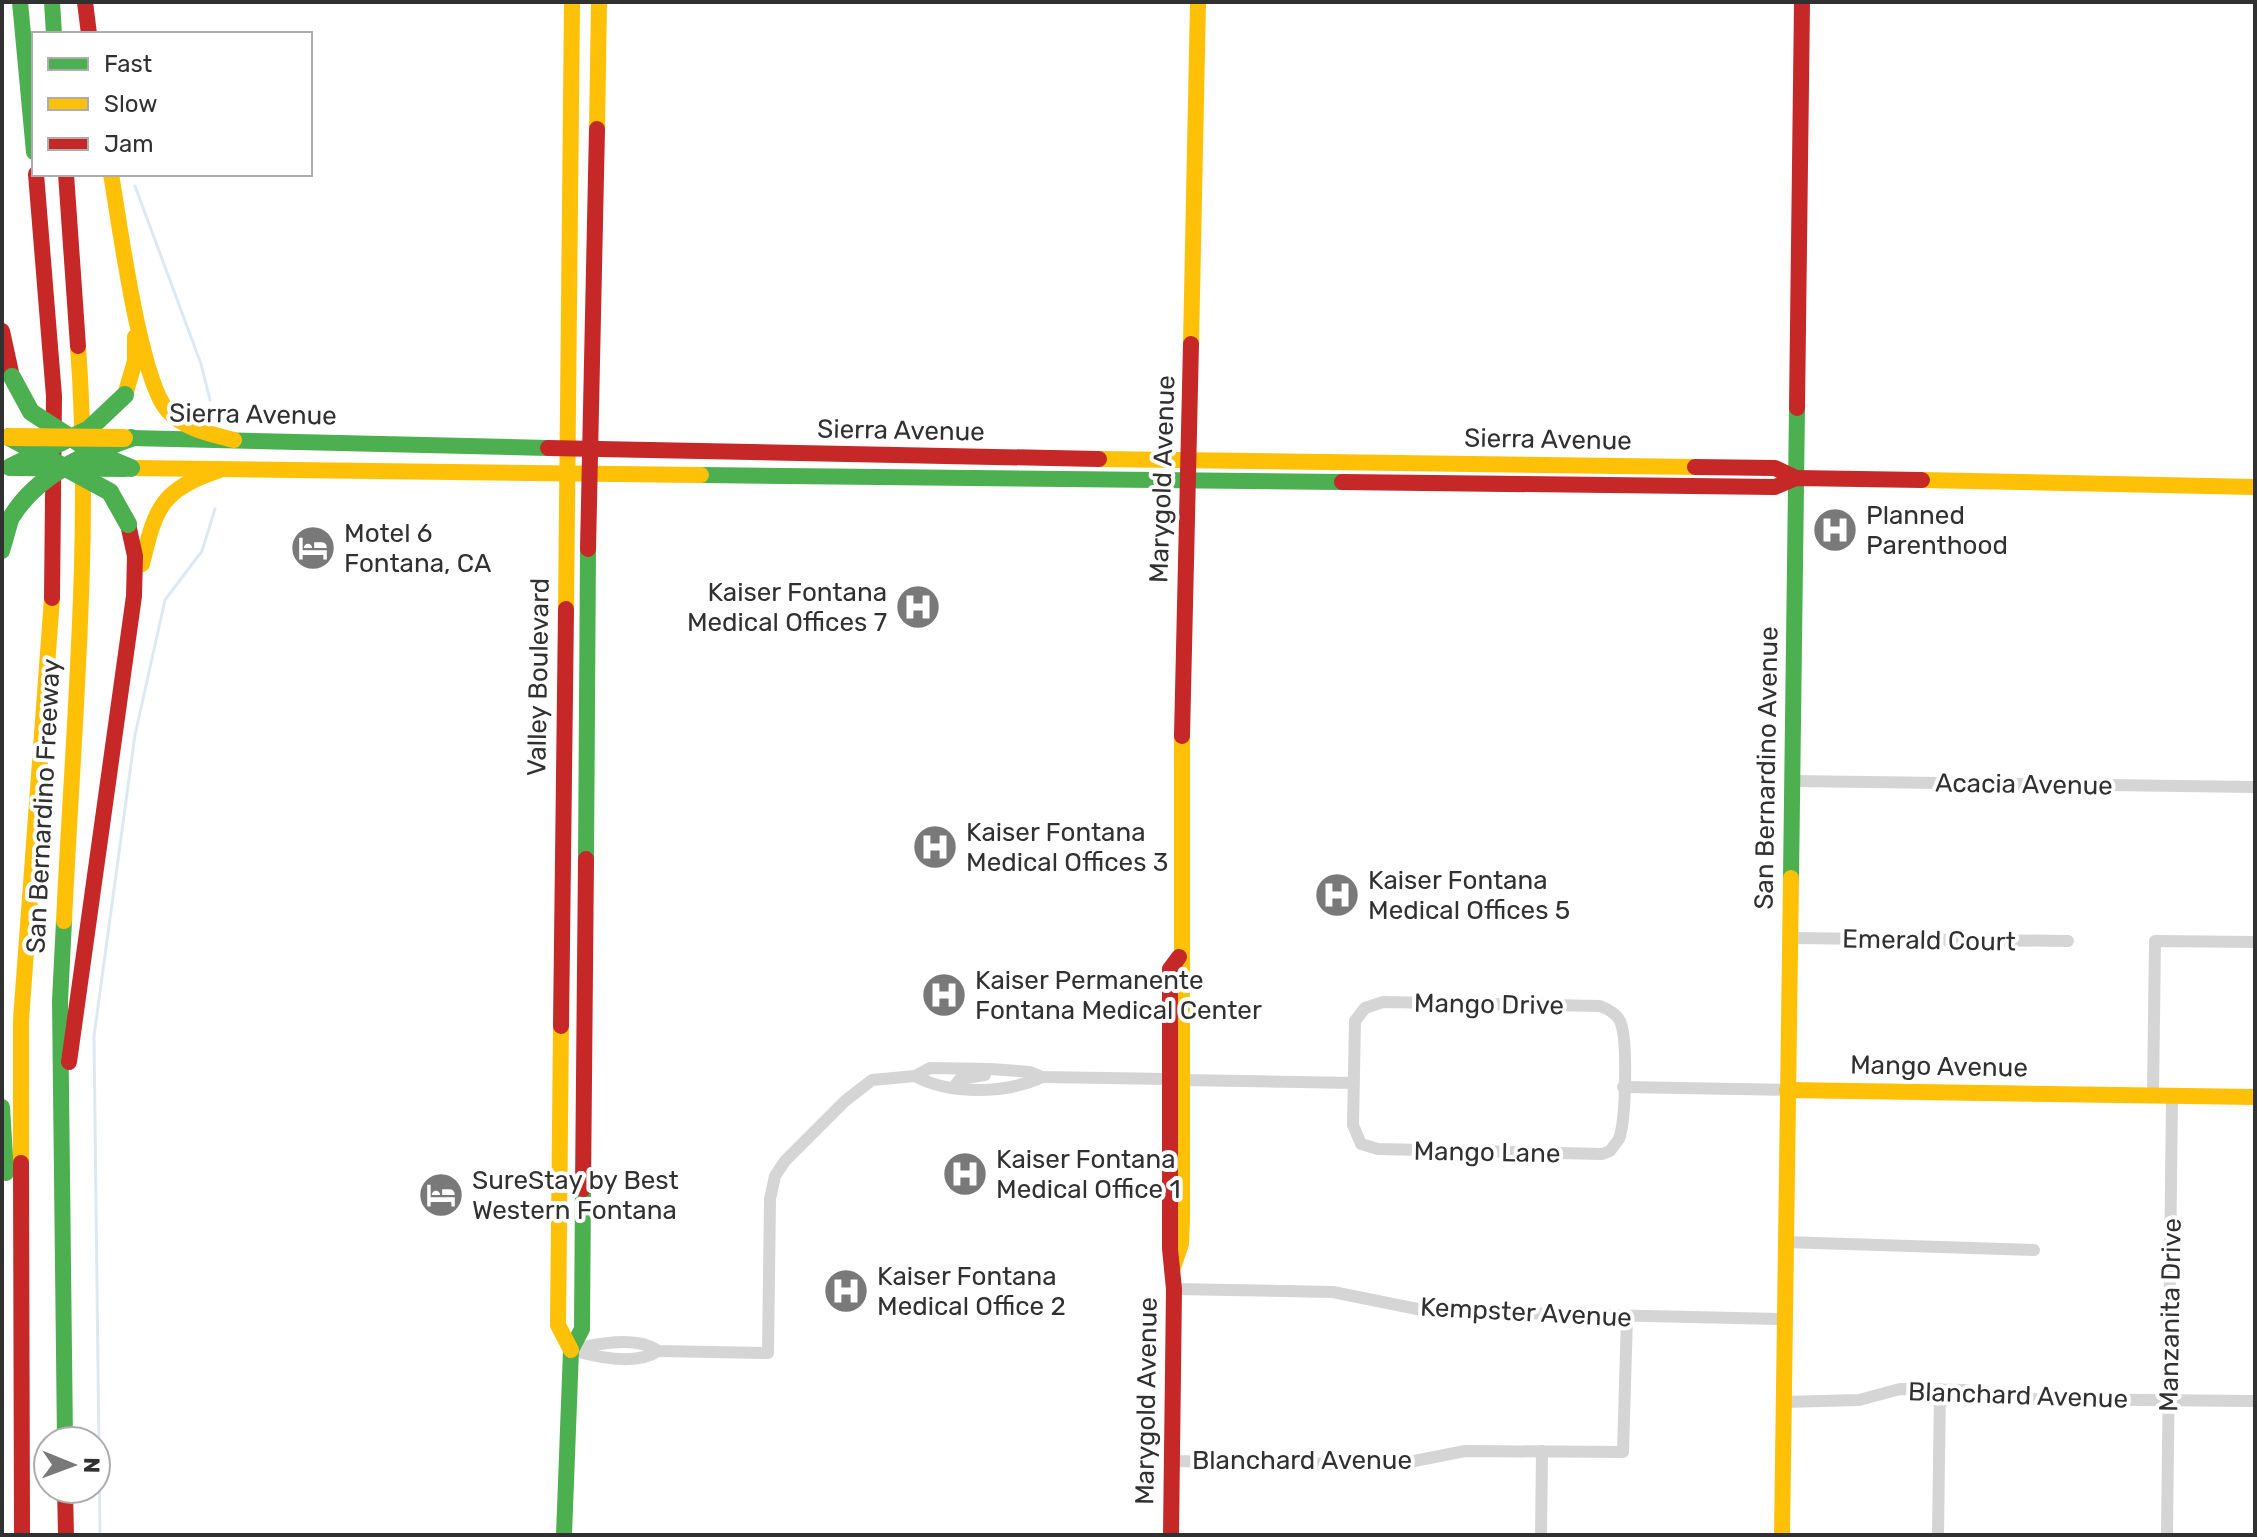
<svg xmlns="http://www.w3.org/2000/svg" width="2257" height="1537" viewBox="0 0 2257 1537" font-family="Rubik,sans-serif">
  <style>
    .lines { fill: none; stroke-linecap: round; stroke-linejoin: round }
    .stream { stroke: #dde9f2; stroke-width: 3 }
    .street { stroke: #d5d5d5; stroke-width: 12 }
    .fast { stroke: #4caf50; stroke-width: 16 }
    .slow { stroke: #ffc107; stroke-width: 16 }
    .jam { stroke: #c62828; stroke-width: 16 }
    .fast-bridge { stroke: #4caf50; stroke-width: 18 }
    .slow-bridge { stroke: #ffc107; stroke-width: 18 }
    .labels { text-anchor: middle; stroke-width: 8; stroke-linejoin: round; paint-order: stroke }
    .street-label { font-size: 26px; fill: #313131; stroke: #fff }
    .poi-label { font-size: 26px; fill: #313131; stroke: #fff; text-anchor: start }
  </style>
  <rect width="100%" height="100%" fill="#fff"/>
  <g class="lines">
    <g class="stream">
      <polyline points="135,186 201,364 210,400"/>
      <polyline points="100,1535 94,1036 135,735 165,600 202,551 215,509"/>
    </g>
    <g class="street">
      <polyline points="1792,781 2255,787"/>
      <polyline points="1790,938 2068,941"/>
      <path d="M1383,1002L1600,1006C1608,1009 1616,1013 1620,1021C1628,1038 1626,1120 1619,1139L1610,1151L1602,1154L1378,1149L1361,1144L1353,1125L1355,1021L1365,1008Z"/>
      <path d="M915,1076C950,1095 1006,1094 1042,1077"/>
      <polyline points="1183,1080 1353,1083"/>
      <polyline points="1623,1087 1787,1090"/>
      <polyline points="953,1088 960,1079 985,1075"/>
      <polyline points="2153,1095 2155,941 2255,942"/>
      <polyline points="1785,1242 2034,1250"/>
      <polyline points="1174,1289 1333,1292 1427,1311 1784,1319"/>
      <path d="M571,1350C595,1344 637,1335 658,1351L768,1353L770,1199L775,1176L785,1161L845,1101L872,1080L915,1076L930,1068L991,1069L1030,1072L1042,1077L1168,1079"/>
      <path d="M572,1350C596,1357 636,1366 658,1351"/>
      <polyline points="1783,1402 1859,1400 1900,1389 1964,1390 2020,1399 2255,1401"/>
      <polyline points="1171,1461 1394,1465 1465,1451 1623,1452 1627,1317"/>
      <polyline points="1541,1535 1542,1451"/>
      <polyline points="1938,1535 1940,1389"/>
      <polyline points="2167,1535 2172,1096"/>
    </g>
    <g class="fast">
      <polyline points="20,2 34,152"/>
      <polyline points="52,2 54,34"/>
      <polyline points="131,438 548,448"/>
      <polyline points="701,475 1342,482"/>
      <polyline points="2,551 12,516"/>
      <polyline points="586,859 588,549"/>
      <polyline points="1791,878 1797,408"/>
      <polyline points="64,921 60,1001 65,1441"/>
      <polyline points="2,1107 6,1173"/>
      <polyline points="564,1535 571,1350 582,1329 583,1189"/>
    </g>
    <g class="slow">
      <polyline points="597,129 599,2"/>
      <path d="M111,174C119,220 140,382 168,411C184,429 211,434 234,440"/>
      <polyline points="1191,344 1198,2"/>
      <polyline points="125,395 135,361 135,337"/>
      <polyline points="1099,459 1695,467"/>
      <polyline points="131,468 701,475"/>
      <polyline points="1922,480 2255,487"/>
      <path d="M142,564C156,506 161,490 220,470"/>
      <polyline points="566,609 572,2"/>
      <path d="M64,921C73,730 92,536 78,346"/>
      <polyline points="561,1026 558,1325 571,1350"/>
      <polyline points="1787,1090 2255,1097"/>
      <polyline points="21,1163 21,1020 52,598"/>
      <polyline points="1173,1267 1181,1244 1182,1221 1182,736"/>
      <polyline points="1782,1535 1791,878"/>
    </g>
    <g class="jam">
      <polyline points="85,2 89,34"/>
      <polyline points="36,174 54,396 52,598"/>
      <polyline points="66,174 78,346"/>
      <polyline points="2,331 12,377"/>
      <polyline points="1797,408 1802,2"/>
      <polyline points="548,448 1099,459"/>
      <polyline points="1695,467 1775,468 1796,478"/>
      <polyline points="1342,482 1775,487 1796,478 1922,480"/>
      <polyline points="588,549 597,129"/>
      <polyline points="1182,736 1191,344"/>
      <polyline points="561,1026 566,609"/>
      <polyline points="69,1062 134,596 135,556 128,524"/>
      <polyline points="21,1163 22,1535"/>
      <polyline points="583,1189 586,859"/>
      <polyline points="65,1489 66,1535"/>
      <polyline points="1171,1535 1174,1289 1170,1249 1170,969 1179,957"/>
    </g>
    <g class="fast-bridge">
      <polyline points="12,377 31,412 93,452 131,468"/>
      <polyline points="9,437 110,492 128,524"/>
      <polyline points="10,467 89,429 125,395"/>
      <polyline points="14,467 125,468"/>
      <path d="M12,516C38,474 86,454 131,438"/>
    </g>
    <polyline class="slow-bridge" points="9,437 124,438"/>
  </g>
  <defs>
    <g id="hospital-disc" transform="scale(2.3)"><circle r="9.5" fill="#797979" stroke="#fff"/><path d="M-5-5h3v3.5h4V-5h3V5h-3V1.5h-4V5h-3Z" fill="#fff"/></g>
    <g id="hotel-disc" transform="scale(2.3)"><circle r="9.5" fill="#797979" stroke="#fff"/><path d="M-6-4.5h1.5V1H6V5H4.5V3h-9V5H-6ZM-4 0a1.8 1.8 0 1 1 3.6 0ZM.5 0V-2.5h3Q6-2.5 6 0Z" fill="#fff"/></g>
  </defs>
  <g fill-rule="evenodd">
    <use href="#hospital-disc" x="1835" y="530"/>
    <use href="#hotel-disc" x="313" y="548"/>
    <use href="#hospital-disc" x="918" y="607"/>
    <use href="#hospital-disc" x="935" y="847"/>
    <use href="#hospital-disc" x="1337" y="895"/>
    <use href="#hospital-disc" x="944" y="995"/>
    <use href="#hospital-disc" x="965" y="1174"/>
    <use href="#hotel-disc" x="441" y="1195"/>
    <use href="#hospital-disc" x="846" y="1291"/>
  </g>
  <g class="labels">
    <g class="street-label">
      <text transform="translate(253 414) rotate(1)" y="9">Sierra Avenue</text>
      <text transform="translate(901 430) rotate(1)" y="9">Sierra Avenue</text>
      <text transform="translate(1548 439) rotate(1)" y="9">Sierra Avenue</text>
      <text transform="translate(1162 479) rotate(-88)" y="9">Marygold Avenue</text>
      <text transform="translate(538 677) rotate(-89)" y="9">Valley Boulevard</text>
      <text transform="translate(1766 768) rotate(-89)" y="9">San Bernardino Avenue</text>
      <text transform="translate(2024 784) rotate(1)" y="9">Acacia Avenue</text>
      <text transform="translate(43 806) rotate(-87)" y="9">San Bernardino Freeway</text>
      <text transform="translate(1929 940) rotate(1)" y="9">Emerald Court</text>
      <text transform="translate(1489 1004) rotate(1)" y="9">Mango Drive</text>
      <text transform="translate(1939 1066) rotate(1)" y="9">Mango Avenue</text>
      <text transform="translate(1487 1152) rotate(1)" y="9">Mango Lane</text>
      <text transform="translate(1526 1312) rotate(3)" y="9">Kempster Avenue</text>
      <text transform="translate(2170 1315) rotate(-89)" y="9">Manzanita Drive</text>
      <text transform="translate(2018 1395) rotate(2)" y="9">Blanchard Avenue</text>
      <text transform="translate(1146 1401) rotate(-89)" y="9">Marygold Avenue</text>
      <text x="1302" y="1469">Blanchard Avenue</text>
    </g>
    <g class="poi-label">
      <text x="1866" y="524">Planned<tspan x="1866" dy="30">Parenthood</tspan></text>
      <text x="344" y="542">Motel 6<tspan x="344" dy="30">Fontana, CA</tspan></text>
      <text x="887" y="601" text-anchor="end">Kaiser Fontana<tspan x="887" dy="30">Medical Offices 7</tspan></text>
      <text x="966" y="841">Kaiser Fontana<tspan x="966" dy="30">Medical Offices 3</tspan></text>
      <text x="1368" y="889">Kaiser Fontana<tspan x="1368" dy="30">Medical Offices 5</tspan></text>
      <text x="975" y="989">Kaiser Permanente<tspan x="975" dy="30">Fontana Medical Center</tspan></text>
      <text x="996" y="1168">Kaiser Fontana<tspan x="996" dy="30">Medical Office 1</tspan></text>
      <text x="472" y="1189">SureStay by Best<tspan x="472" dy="30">Western Fontana</tspan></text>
      <text x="877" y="1285">Kaiser Fontana<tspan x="877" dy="30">Medical Office 2</tspan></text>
    </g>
  </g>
  <rect width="2257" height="1537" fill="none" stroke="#313131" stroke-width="8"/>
  <rect x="32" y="32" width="280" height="144" fill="#ffffff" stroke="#adadad" stroke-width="2"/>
  <rect x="48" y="58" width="40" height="12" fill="#4caf50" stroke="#adadad" stroke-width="2"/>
  <text x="104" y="72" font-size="24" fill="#313131">Fast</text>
  <rect x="48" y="98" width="40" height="12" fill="#ffc107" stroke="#adadad" stroke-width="2"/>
  <text x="104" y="112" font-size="24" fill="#313131">Slow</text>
  <rect x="48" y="138" width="40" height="12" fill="#c62828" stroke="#adadad" stroke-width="2"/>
  <text x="104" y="152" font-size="24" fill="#313131">Jam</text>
  <g transform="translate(72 1465) rotate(91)"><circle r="38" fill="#ffffff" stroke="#adadad" stroke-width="2"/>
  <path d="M0-6L14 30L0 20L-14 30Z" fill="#797979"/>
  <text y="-12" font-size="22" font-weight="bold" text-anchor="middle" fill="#313131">N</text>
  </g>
</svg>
